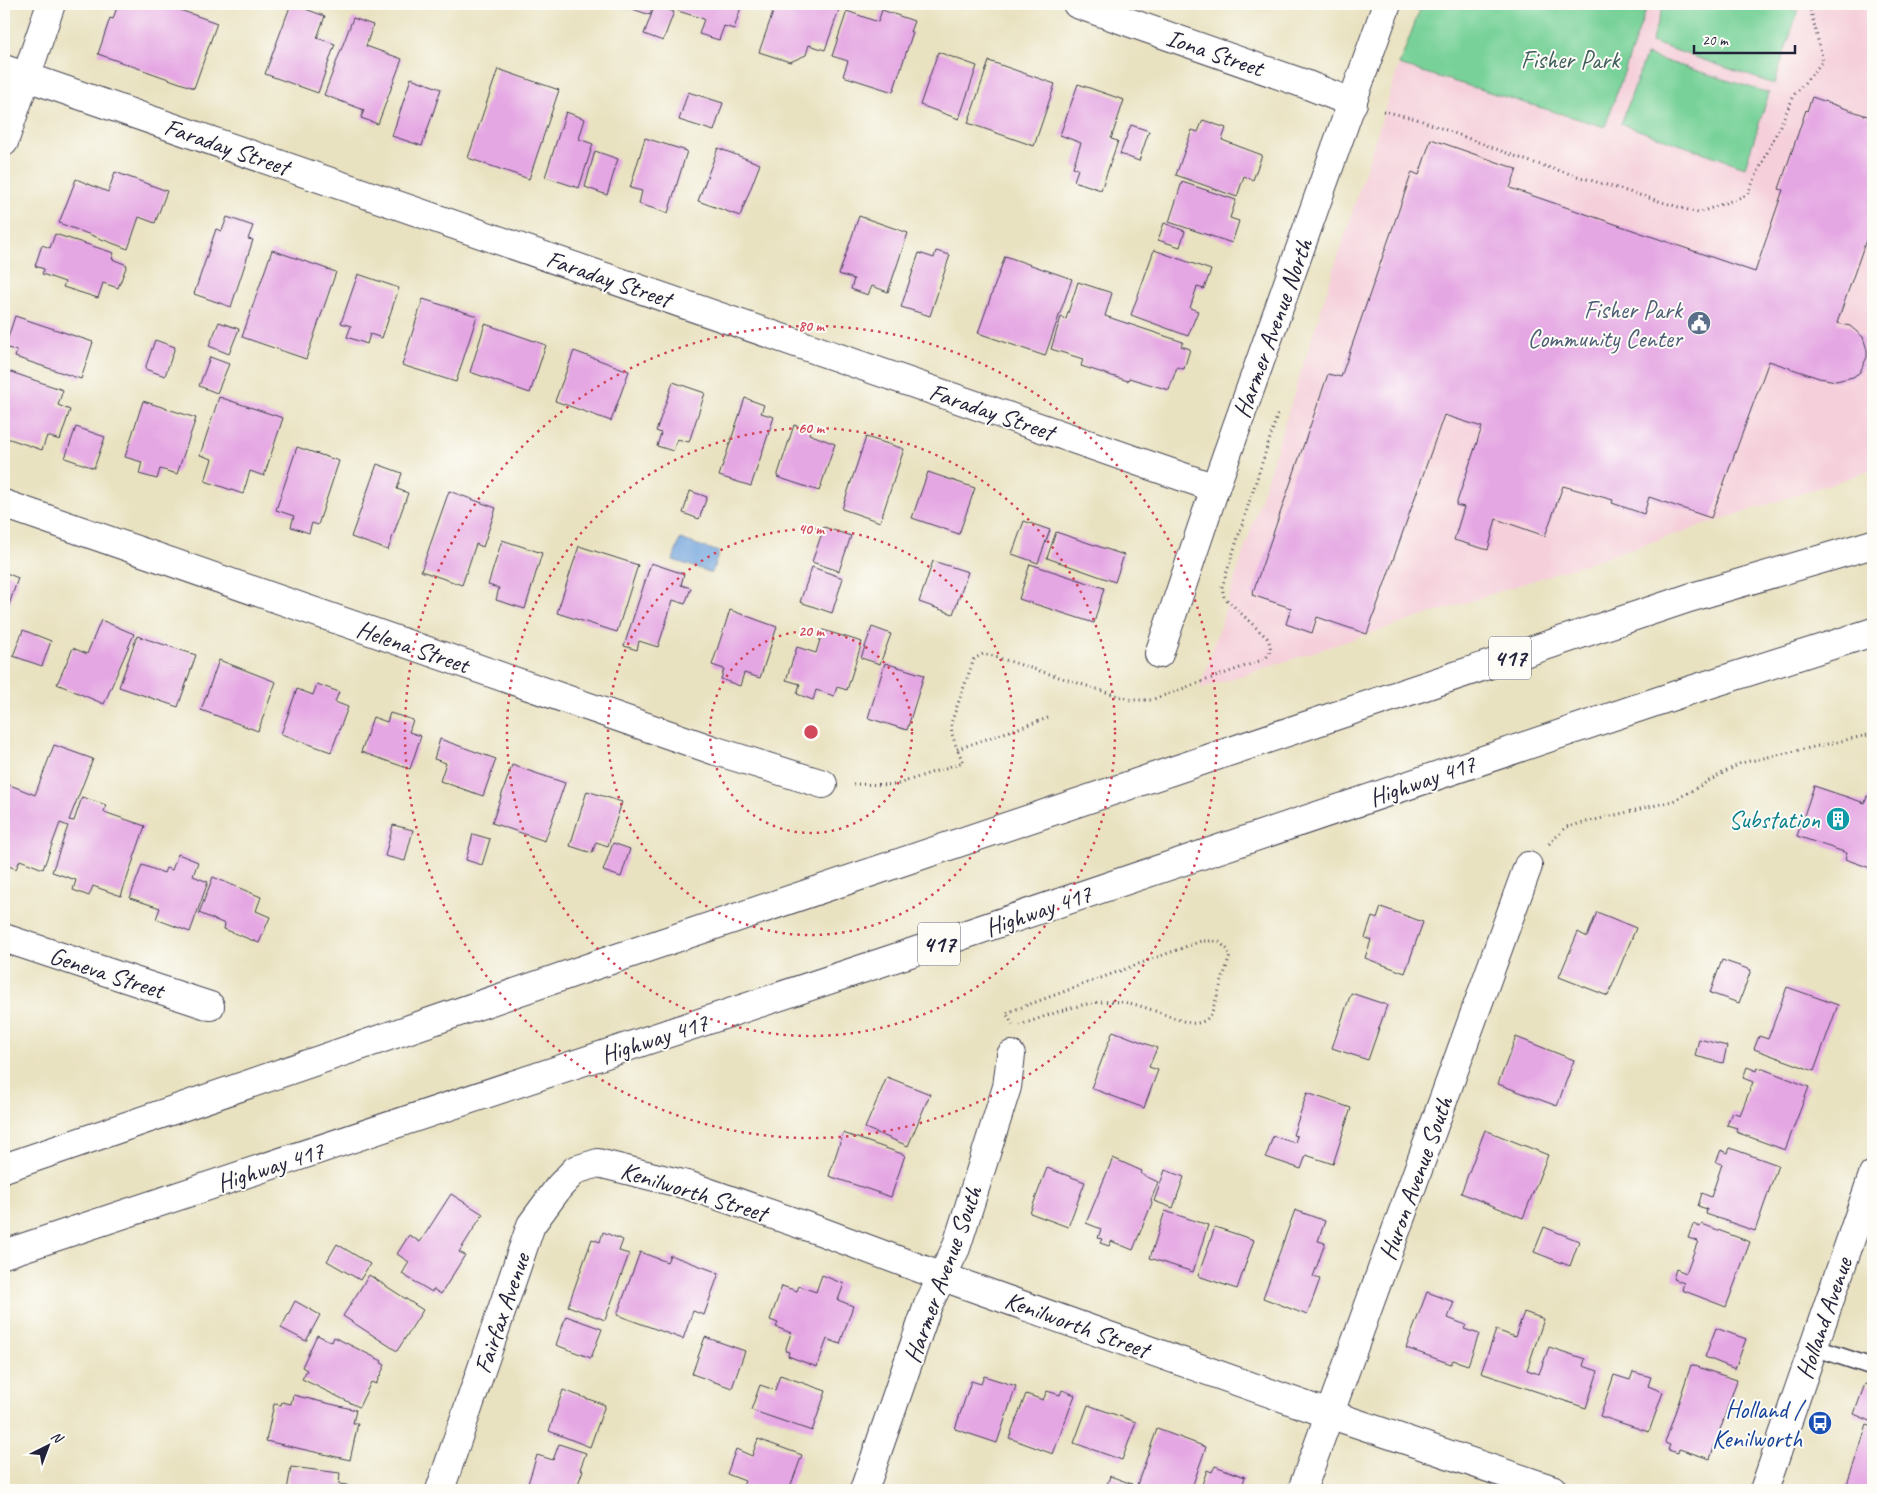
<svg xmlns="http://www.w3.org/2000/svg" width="1877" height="1494" viewBox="0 0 1877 1494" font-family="Caveat,sans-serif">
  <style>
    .built { fill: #f5cfda }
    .green { fill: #77d198; stroke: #4c7a6a }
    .water { fill: #6fa3db; stroke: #48628b }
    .building { fill: #e5a7e3 }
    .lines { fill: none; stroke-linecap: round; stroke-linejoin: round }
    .service-casing { stroke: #403f4f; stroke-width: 19 }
    .minor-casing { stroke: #403f4f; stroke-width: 30 }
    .tertiary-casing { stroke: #403f4f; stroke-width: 30 }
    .motorway-casing { stroke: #403f4f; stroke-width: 30 }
    .path { stroke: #403f4f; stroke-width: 3; stroke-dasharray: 1 4; stroke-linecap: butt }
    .service { stroke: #fff; stroke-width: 16 }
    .minor { stroke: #fff; stroke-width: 28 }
    .tertiary { stroke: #fff; stroke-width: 28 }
    .motorway { stroke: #fff; stroke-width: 28 }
    .ring { fill: none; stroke: #d1495b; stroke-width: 2.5; stroke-dasharray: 2.5 5 }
    .labels { text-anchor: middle; stroke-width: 4; stroke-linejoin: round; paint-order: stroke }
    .shield { fill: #fdfcf7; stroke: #646373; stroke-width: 1 }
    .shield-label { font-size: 24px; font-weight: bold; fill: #22223b }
    .street-label { font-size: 25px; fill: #22223b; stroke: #fdfcf7 }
    .park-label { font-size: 25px; fill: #405f5c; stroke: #fdfcf7 }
    .service-label { font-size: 25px; fill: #4e5e75; stroke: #fdfcf7; text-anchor: end }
    .culture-label { font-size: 25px; fill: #0d838f; stroke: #fdfcf7; text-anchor: end }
    .transit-label { font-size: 25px; fill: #164399; stroke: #fdfcf7; text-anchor: end }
    .centre { fill: #d1495b; stroke: #fdfcf7; stroke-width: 2.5 }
    .ring-label { font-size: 15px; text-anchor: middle; font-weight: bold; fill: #d1495b; stroke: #fdfcf7; stroke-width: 4; stroke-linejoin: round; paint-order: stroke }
  </style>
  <rect width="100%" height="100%" fill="#fdfcf7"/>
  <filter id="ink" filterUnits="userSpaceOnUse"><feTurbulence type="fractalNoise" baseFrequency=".02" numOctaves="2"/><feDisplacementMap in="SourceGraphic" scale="10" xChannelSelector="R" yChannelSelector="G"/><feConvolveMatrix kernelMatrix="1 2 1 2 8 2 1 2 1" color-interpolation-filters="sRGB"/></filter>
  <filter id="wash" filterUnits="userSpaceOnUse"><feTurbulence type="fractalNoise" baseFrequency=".0096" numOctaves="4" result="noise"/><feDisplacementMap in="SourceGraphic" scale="20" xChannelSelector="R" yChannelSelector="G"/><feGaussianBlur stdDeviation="1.12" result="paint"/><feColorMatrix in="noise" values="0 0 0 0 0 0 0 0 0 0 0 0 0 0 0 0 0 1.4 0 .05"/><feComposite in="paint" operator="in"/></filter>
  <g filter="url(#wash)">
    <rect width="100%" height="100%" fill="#e9e2c1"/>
    <polygon class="built" points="1648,4 1853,4 1873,7 1873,470 1200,689 1399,65 1605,127"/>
    <g class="green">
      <polygon points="1422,4 1648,4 1605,127 1399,65"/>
      <polygon points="1664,4 1776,4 1798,11 1774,84 1651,42"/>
      <polygon points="1646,55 1769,93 1745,167 1621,124"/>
    </g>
    <polygon class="water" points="680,539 719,552 712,573 673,560"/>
    <g id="blocks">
      <g class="building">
        <polygon points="118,4 163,4 217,23 194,88 98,54 110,18 113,19"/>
        <polygon points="291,4 325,16 317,38 335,44 318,93 265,74"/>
        <polygon points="618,4 653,4 650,15"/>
        <polygon points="681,4 742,4 734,29 724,26 719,40 699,34 704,19 678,11"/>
        <polygon points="776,4 841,4 825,50 809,45 806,55 790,62 759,52"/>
        <polygon points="655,5 674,12 663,41 644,34"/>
        <polygon points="882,10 914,21 910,32 913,32 893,92 843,76 848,61 832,56 847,11 878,22"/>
        <polygon points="353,18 373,25 366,46 402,59 378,124 361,118 364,110 324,95"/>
        <polygon points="938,52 977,66 959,119 920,105"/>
        <polygon points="989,61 1055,84 1034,146 968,123"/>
        <polygon points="498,69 559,90 529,179 468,158"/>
        <polygon points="411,78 441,89 422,146 392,136"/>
        <polygon points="1078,84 1124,100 1111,139 1118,141 1101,190 1074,181 1078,169 1073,167 1081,143 1060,135"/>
        <polygon points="688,92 723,103 714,131 679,120"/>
        <polygon points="1812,97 1873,118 1873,220 1837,323 1850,326 1863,337 1867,350 1867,357 1860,372 1853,377 1836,381 1819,378 1769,361 1711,518 1649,497 1644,514 1612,503 1613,500 1563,486 1545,536 1496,519 1488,550 1454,540 1464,507 1456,505 1482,427 1444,415 1367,634 1317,617 1312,633 1286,624 1291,608 1252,595 1328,374 1341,377 1412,172 1419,175 1431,139 1517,169 1510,188 1755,272 1783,190 1779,189 1806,110 1807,111"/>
        <polygon points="566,112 585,119 579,139 593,144 579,188 545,177"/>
        <polygon points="1203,120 1226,128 1222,140 1262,155 1253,180 1244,176 1237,197 1176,175 1192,130 1198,132"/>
        <polygon points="1131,125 1149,131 1139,161 1120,154"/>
        <polygon points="645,138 687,151 668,213 639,204 642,191 630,188"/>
        <polygon points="718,148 760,164 740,216 698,201"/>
        <polygon points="595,151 618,159 607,195 585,187"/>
        <polygon points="115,172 167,191 155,223 139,217 128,249 59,223 76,179 108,192"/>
        <polygon points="1182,182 1236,200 1230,218 1239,221 1232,243 1169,222"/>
        <polygon points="859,216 908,233 888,292 872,286 868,295 851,289 854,279 839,274"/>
        <polygon points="227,217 253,226 248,239 253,240 231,307 194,294 216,229 222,231"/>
        <polygon points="1164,223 1185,231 1180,247 1158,240"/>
        <polygon points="55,234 114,253 112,259 127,265 118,288 103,283 98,298 63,287 65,282 42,274 44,269 35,266 42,245 50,248"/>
        <polygon points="272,250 336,272 306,359 242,337"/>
        <polygon points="1154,250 1211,270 1204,289 1197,287 1190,308 1198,311 1188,336 1131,315"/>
        <polygon points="936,251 950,255 930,316 901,307 919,253 934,258"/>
        <polygon points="1005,256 1072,279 1045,356 978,333"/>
        <polygon points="358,274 399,288 382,338 370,334 367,344 347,337 351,326 341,323"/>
        <polygon points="1078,282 1112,293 1105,316 1183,342 1181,346 1190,349 1184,369 1177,367 1169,390 1129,378 1128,381 1081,366 1083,359 1051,349 1061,317 1066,319"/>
        <polygon points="423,299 477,316 456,382 402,365"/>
        <polygon points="15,316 93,342 81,379 15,357 17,351 5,347"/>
        <polygon points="219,322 239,329 229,354 209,346"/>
        <polygon points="485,324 546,345 530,393 470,372"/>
        <polygon points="155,340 175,347 165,376 145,369"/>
        <polygon points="574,351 629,371 611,421 555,401"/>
        <polygon points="210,357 229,364 217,393 199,386"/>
        <polygon points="8,371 63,390 58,405 70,410 60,440 47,436 42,450 4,437 4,386"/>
        <polygon points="673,382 705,393 689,442 677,439 673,451 657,446 661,433 656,431"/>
        <polygon points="219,397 283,418 264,476 250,471 243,494 205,481 212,459 200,455"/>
        <polygon points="745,398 764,405 761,413 774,417 751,486 719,476"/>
        <polygon points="143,401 196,418 177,474 160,469 157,479 139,474 142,462 125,457"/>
        <polygon points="794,425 810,430 809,434 835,444 819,491 777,477"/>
        <polygon points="76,427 105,437 94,468 65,458"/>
        <polygon points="866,437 904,449 880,522 842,509"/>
        <polygon points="297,447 339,461 318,525 312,523 309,533 291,527 294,516 276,510"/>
        <polygon points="377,464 402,473 397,489 408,493 388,550 351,537"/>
        <polygon points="928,472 975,488 959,534 912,518"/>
        <polygon points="449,491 496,508 483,547 476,544 462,585 421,571"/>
        <polygon points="690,491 707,497 699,519 683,513"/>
        <polygon points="1024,521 1050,530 1038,563 1012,554"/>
        <polygon points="824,527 851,536 839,571 812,562"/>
        <polygon points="1056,532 1124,555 1115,582 1047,558"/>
        <polygon points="502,540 542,553 525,609 496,600 499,588 488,585"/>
        <polygon points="579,546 638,565 617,632 557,613"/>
        <polygon points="933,561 968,572 953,614 919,602"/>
        <polygon points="651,563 684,574 681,585 691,588 685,604 673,600 658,647 639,641 637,650 624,646"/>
        <polygon points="1030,564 1104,588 1094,623 1019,599"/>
        <polygon points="812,567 843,578 832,613 800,602"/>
        <polygon points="4,572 18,578 4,620"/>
        <polygon points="730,610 777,627 760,678 744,673 740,686 721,679 724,669 712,665"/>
        <polygon points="101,620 134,634 104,704 57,684 73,648 87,654"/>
        <polygon points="872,627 891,634 880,664 861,658"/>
        <polygon points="23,630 51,641 42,666 13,656"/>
        <polygon points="823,630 862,642 847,690 837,687 834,696 816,690 813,700 797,694 800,684 786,680 797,647 816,653"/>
        <polygon points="137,636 196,655 178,707 119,687"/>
        <polygon points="219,660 276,682 258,731 201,710"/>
        <polygon points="885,663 924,675 907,730 868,718"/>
        <polygon points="317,684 339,692 335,702 348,707 331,752 281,734 297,689 313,695"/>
        <polygon points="390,713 413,720 409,732 421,736 410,769 361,752 373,717 387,722"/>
        <polygon points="440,739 496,759 483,796 440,781 446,763 434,759"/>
        <polygon points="54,745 93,759 69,820 74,821 82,797 106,805 104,812 145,826 121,896 93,886 89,896 73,890 76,880 52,872 68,826 60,823 43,869 20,860 16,869 4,864 4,787 5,783 35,795"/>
        <polygon points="512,765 565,783 545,841 492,823"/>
        <polygon points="1814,786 1865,803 1867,796 1873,798 1873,869 1845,859 1847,853 1797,836"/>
        <polygon points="587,791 622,802 608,846 596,842 592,853 570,846"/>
        <polygon points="393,825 413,830 405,861 385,856"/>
        <polygon points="473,834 490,839 482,865 466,860"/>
        <polygon points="613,843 630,849 621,877 603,871"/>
        <polygon points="178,854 198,862 193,876 208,882 190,932 156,919 160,908 130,898 142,865 164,873 166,868 172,870"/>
        <polygon points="213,877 261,897 256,911 270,917 259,943 224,929 225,924 199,913"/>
        <polygon points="1381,907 1423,922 1405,973 1365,958 1371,940 1365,938 1372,917 1377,919"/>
        <polygon points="1597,912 1636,928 1608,996 1559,977 1578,932 1587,937"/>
        <polygon points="1722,960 1751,970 1739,1003 1710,993"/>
        <polygon points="1787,987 1838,1005 1814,1071 1754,1049 1759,1036 1768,1039"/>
        <polygon points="1351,993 1387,1005 1368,1060 1332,1048"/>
        <polygon points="1113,1031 1157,1048 1149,1067 1158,1070 1144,1108 1091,1088"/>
        <polygon points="1516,1037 1574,1060 1557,1106 1498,1084"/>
        <polygon points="1699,1039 1727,1046 1723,1063 1695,1056"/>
        <polygon points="1747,1067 1757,1071 1758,1067 1809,1087 1785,1150 1736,1132 1737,1128 1727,1125 1732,1112 1740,1115 1753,1082 1743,1078"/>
        <polygon points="887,1077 930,1094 908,1146 865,1128"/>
        <polygon points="1307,1093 1351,1108 1333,1164 1306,1155 1301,1169 1266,1157 1273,1136 1295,1143 1297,1136 1293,1135"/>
        <polygon points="1485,1130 1548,1155 1523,1218 1461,1193"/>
        <polygon points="843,1133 905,1155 891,1197 829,1176"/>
        <polygon points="1730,1148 1778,1165 1755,1231 1706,1214 1707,1209 1698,1206 1702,1193 1711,1197 1722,1164 1716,1162 1721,1150 1728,1153"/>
        <polygon points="1113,1158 1142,1171 1141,1174 1158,1182 1151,1200 1152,1203 1133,1250 1111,1241 1109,1246 1100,1243 1102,1239 1098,1238 1101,1229 1086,1223"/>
        <polygon points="1047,1168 1085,1182 1068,1227 1030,1213"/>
        <polygon points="1165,1170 1184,1177 1173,1208 1154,1201"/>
        <polygon points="451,1194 483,1214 459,1252 465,1255 441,1294 433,1289 432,1292 402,1274 409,1262 397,1254 409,1235 420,1242"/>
        <polygon points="1295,1210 1325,1221 1318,1241 1325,1243 1313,1277 1320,1279 1307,1315 1263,1298"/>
        <polygon points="1165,1211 1208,1225 1193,1272 1150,1258"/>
        <polygon points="1693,1224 1700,1227 1702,1224 1750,1242 1726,1307 1682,1290 1684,1283 1673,1279 1676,1269 1686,1273 1698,1241 1688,1238"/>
        <polygon points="1215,1227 1254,1240 1237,1289 1198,1276"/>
        <polygon points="1544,1227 1579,1241 1570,1266 1534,1252"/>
        <polygon points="603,1232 623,1240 619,1251 629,1254 605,1320 568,1306 592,1239 600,1242"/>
        <polygon points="337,1244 370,1264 360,1280 327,1261"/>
        <polygon points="640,1252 667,1262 670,1255 719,1273 704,1315 693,1311 683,1339 617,1315"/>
        <polygon points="369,1275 423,1310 397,1351 343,1316"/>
        <polygon points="822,1275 844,1284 838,1300 853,1306 840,1344 827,1339 817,1367 788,1356 789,1352 785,1351 791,1333 776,1327 778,1323 770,1320 782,1286 797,1291 799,1286 816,1292"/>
        <polygon points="1427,1292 1454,1302 1448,1318 1466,1325 1464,1329 1479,1334 1468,1365 1453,1360 1451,1364 1406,1348"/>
        <polygon points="295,1301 320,1315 306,1341 281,1328"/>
        <polygon points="1524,1312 1544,1319 1527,1370 1539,1374 1549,1347 1585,1359 1583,1366 1598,1371 1586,1408 1481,1373 1496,1330 1515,1337"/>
        <polygon points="566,1316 602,1329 591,1358 556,1345"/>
        <polygon points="1716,1328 1746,1339 1735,1369 1705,1357"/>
        <polygon points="317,1335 332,1342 334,1337 382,1361 381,1363 385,1365 376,1384 371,1382 359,1407 302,1379 307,1370 302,1367"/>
        <polygon points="705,1337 745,1351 732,1388 692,1374"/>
        <polygon points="1691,1365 1737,1380 1710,1459 1679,1449 1678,1453 1668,1450 1670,1445 1665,1443"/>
        <polygon points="1633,1372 1651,1377 1648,1386 1663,1392 1649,1432 1600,1416 1614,1375 1630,1380"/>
        <polygon points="780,1375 826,1391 812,1431 751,1410 760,1385 775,1390"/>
        <polygon points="984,1376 1016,1386 997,1443 955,1429 971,1381 981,1384"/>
        <polygon points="1865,1384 1873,1387 1873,1422 1854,1414"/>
        <polygon points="563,1390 605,1405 590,1447 549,1431"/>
        <polygon points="1062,1390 1075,1395 1053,1454 1009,1438 1026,1394 1043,1400 1047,1391 1060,1395"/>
        <polygon points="293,1395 356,1410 353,1423 358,1423 350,1460 266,1441 274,1404 281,1405 282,1402 291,1404"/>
        <polygon points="1088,1405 1136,1422 1122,1460 1074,1443"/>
        <polygon points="1867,1425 1873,1427 1873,1490 1845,1490"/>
        <polygon points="1157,1429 1206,1447 1191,1490 1151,1490 1137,1485"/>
        <polygon points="758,1439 802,1455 789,1490 741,1490 745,1481 727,1474 736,1449 752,1456"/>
        <polygon points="559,1444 586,1453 580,1469 583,1470 576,1490 526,1490 537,1455 553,1460"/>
        <polygon points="1215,1466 1245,1477 1241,1490 1200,1490 1207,1470 1212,1472"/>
        <polygon points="291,1467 340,1473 339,1484 347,1485 346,1490 287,1490"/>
        <polygon points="1110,1476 1132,1484 1130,1490 1105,1490"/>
      </g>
    </g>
  </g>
  <g filter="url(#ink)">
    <use href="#blocks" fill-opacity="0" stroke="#403f4f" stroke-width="1"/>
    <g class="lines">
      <g class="service-casing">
        <polyline id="service" points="1813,1347 1873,1367"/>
      </g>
      <g class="minor-casing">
        <g id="minor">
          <polyline points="1077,4 1305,84 1353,103"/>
          <polyline points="4,69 1215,488"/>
          <polyline points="4,142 51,4"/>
          <polyline points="4,504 716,751 823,784"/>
          <polyline points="1159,654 1215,488 1387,4"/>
          <polyline points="4,938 210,1006"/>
          <polyline points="440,1490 531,1225 559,1187 575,1170 598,1163 687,1185 820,1231 943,1277 1329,1414 1554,1490"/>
          <polyline points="864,1490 928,1305 956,1248 1007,1087 1011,1055"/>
          <polyline points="1302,1490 1528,866"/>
        </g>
      </g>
      <g class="tertiary-casing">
        <polyline id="tertiary" points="1764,1490 1873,1175"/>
      </g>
      <g class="motorway-casing">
        <g id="motorway">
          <polyline points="4,1168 599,964 1332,717 1689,598 1873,544"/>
          <polyline points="4,1254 940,943 1688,691 1873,632"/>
        </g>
      </g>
      <g class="path">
        <polyline points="1383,111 1417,119 1528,161 1698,213 1747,195 1795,94 1823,61 1810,7 1806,4"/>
        <path d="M1048,718L957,749L952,734L951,723L974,659L983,654L993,656L1131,700H1151L1265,659C1271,652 1272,646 1267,638L1224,597L1222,587L1278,413"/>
        <polyline points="853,784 895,785 963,762 957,749"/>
        <polyline points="1549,844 1566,827 1673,801 1741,763 1873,734"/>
        <path d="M1013,1025L1006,1013L1201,941H1218L1228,950L1230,956L1212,1012C1207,1022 1199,1024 1189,1023C1170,1017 1152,1009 1133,1004C1095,995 1056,1013 1020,1025"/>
      </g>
      <use href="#service" class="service"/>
      <use href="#minor" class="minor"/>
      <use href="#tertiary" class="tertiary"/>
      <use href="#motorway" class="motorway"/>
    </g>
  </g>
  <g class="ring">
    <circle cx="811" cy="732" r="101"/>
    <circle cx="811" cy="732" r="203"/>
    <circle cx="811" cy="732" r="304"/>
    <circle cx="811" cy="732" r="406"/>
  </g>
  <defs>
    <g id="civic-disc" transform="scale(1.25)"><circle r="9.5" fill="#5c6f8a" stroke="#fdfcf7"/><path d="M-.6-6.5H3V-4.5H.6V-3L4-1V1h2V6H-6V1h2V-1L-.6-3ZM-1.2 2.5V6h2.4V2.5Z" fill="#fff"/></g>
    <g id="building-disc" transform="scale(1.25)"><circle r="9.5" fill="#0f9aa8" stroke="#fdfcf7"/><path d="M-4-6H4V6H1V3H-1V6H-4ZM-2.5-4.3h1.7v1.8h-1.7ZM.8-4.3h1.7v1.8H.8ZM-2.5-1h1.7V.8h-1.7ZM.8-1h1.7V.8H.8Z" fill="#fff"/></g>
    <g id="bus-disc" transform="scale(1.25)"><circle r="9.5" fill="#1a4fb4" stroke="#fdfcf7"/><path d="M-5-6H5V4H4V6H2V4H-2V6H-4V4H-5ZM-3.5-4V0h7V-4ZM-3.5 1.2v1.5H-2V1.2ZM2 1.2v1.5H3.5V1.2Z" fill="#fff"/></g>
  </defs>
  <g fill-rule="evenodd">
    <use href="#civic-disc" x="1699" y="323"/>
    <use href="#building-disc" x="1838" y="819"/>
    <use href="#bus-disc" x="1820" y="1423"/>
  </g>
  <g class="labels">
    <g class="shield">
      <rect x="1489" y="636.5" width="42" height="43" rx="4"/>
      <rect x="918" y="922.5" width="42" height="43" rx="4"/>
    </g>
    <g class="shield-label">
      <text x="1510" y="666">417</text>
      <text x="939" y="952">417</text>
    </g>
    <g class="street-label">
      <text transform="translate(1215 52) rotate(19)" y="9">Iona Street</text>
      <text transform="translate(227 146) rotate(19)" y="9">Faraday Street</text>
      <text transform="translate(609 278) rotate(19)" y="9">Faraday Street</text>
      <text transform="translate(1272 328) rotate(-70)" y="9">Harmer Avenue North</text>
      <text transform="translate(992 411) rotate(19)" y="9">Faraday Street</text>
      <text transform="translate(413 646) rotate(19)" y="9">Helena Street</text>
      <text transform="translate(1422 780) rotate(-19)" y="9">Highway 417</text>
      <text transform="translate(1038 910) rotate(-19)" y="9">Highway 417</text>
      <text transform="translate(107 972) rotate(18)" y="9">Geneva Street</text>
      <text transform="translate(654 1038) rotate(-18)" y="9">Highway 417</text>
      <text transform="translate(270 1166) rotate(-18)" y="9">Highway 417</text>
      <text transform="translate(1415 1178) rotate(-70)" y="9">Huron Avenue South</text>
      <text transform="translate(694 1191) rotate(17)" y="9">Kenilworth Street</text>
      <text transform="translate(942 1274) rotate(-70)" y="9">Harmer Avenue South</text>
      <text transform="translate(501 1313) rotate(-71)" y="9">Fairfax Avenue</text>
      <text transform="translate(1823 1318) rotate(-71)" y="9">Holland Avenue</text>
      <text transform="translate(1077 1324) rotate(20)" y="9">Kenilworth Street</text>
    </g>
    <g class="park-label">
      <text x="1570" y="68">Fisher Park</text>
    </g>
    <g class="service-label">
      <text x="1682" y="318">Fisher Park<tspan x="1682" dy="29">Community Center</tspan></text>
    </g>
    <g class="culture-label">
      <text x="1820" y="828">Substation</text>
    </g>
    <g class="transit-label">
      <text x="1802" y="1418">Holland /<tspan x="1802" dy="29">Kenilworth</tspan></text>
    </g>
  </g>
  <circle cx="811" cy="732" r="8" class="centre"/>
  <g class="ring-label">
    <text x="811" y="331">80 m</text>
    <text x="811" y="433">60 m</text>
    <text x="811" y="534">40 m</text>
    <text x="811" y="636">20 m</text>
  </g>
  <rect width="1877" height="1494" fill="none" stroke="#fdfcf7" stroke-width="20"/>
  <g transform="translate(48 1446) rotate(42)" stroke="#fdfcf7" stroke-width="4" paint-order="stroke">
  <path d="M0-4L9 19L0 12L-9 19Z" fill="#22223b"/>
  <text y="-8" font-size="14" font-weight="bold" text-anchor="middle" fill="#22223b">N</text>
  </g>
  <path d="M1694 45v8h101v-8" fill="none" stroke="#22223b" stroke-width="2.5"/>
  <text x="1702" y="45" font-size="15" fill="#22223b" stroke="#fdfcf7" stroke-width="4" paint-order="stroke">20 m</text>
</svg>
